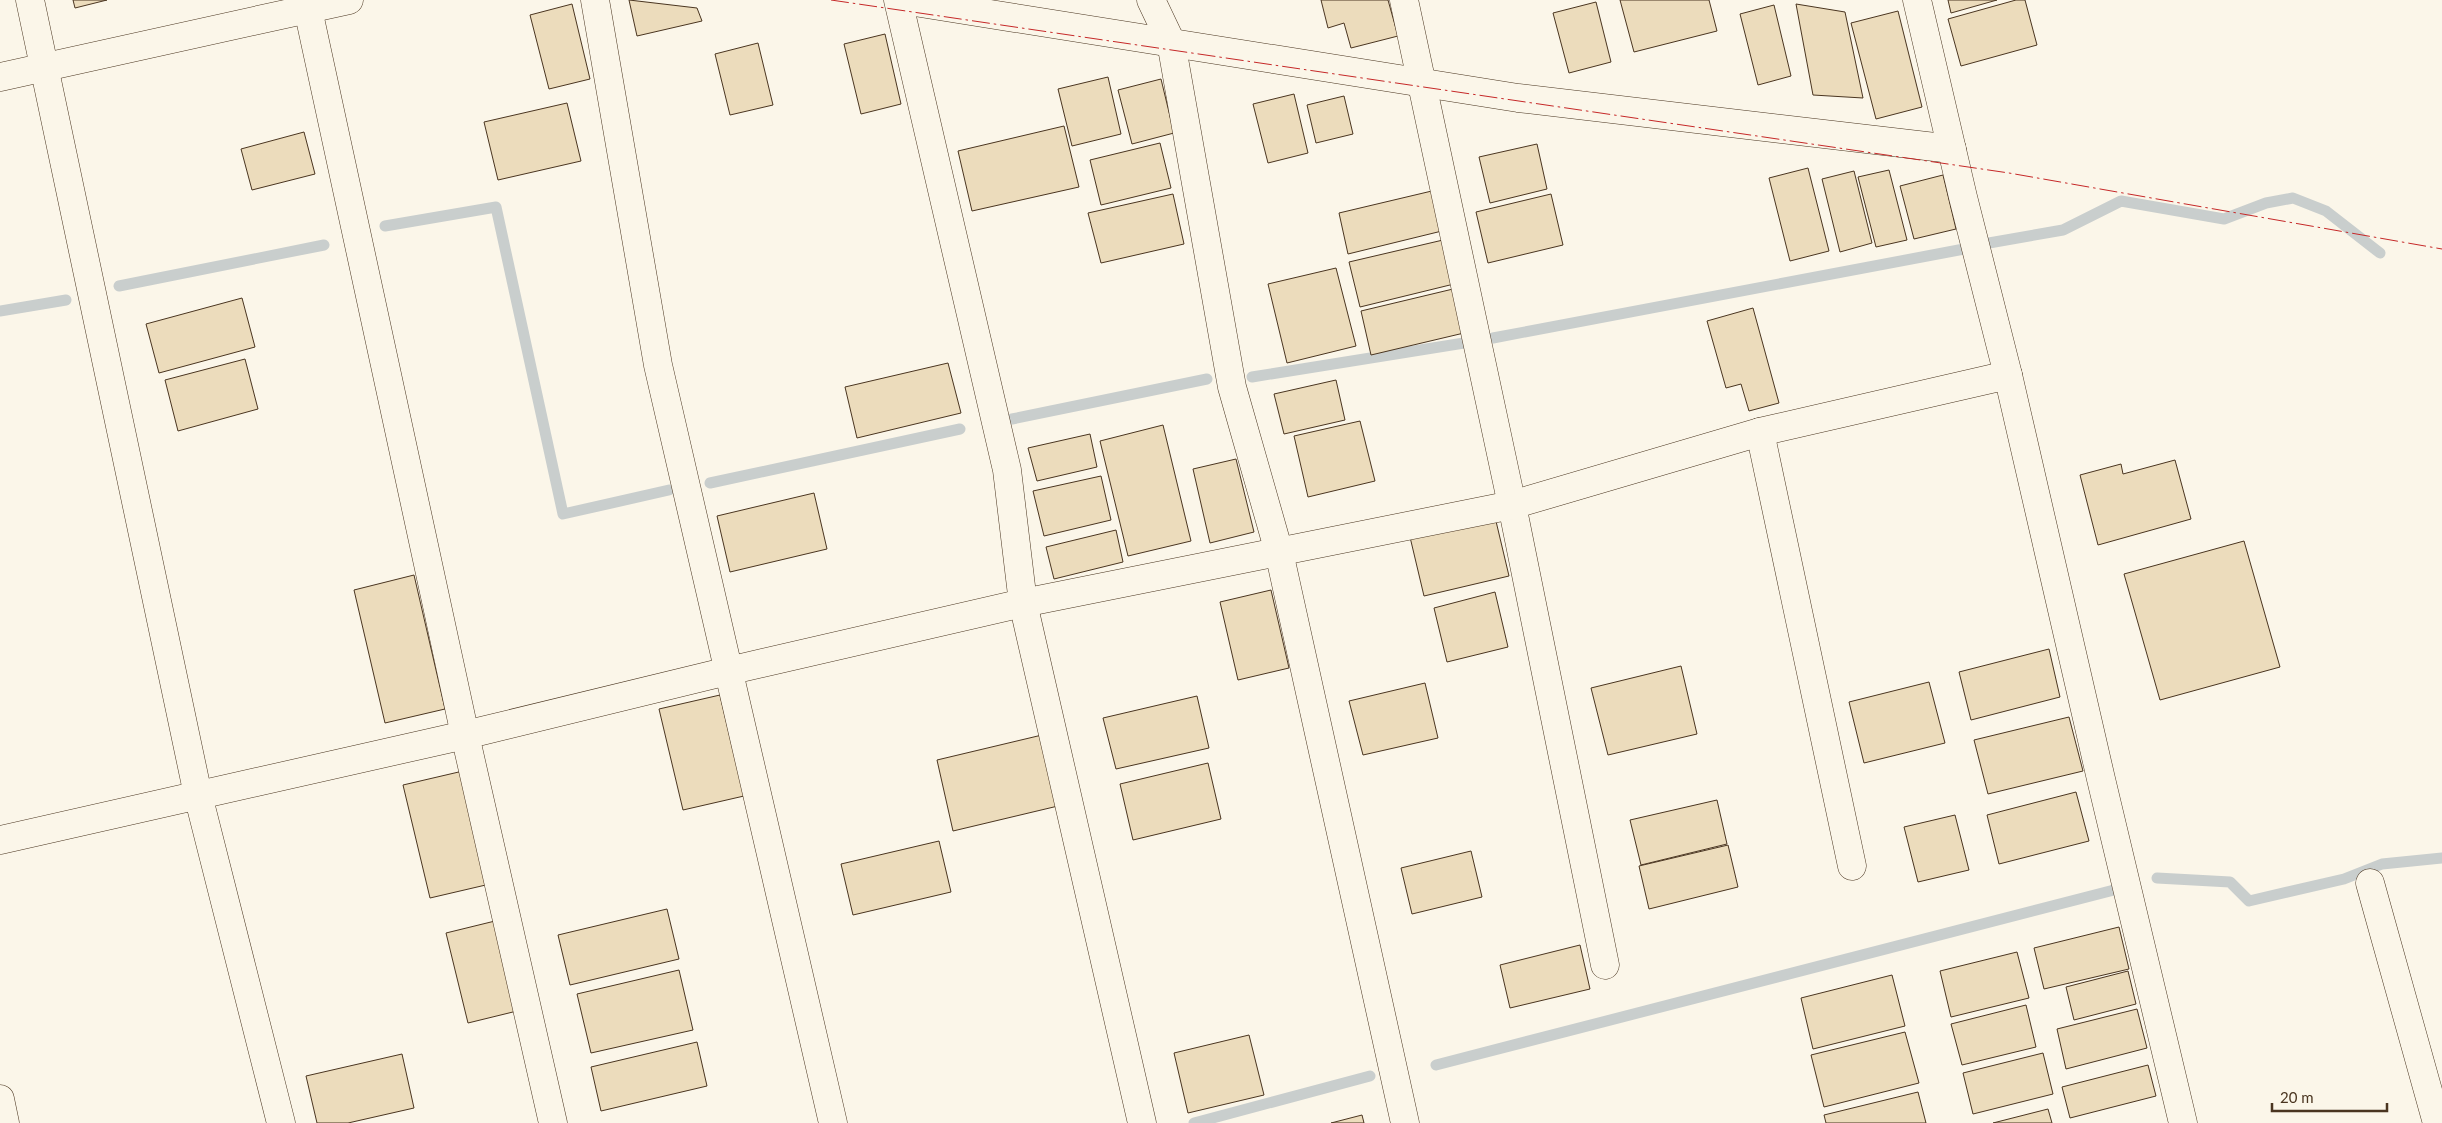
<svg xmlns="http://www.w3.org/2000/svg" width="2442" height="1123" viewBox="0 0 2442 1123" font-family="Lato,sans-serif">
  <style>
    .lines { fill: none; stroke-linecap: round; stroke-linejoin: round }
    .stream { stroke: #c9cecd; stroke-width: 11 }
    .building { fill: #ecdcbc; stroke: #4a3520 }
    .minor-casing { stroke: #4a3520; stroke-width: 29 }
    .minor { stroke: #fbf6e9; stroke-width: 28 }
    .power { stroke: #c62828; stroke-width: 1; stroke-dasharray: 18 4 2.5 4; stroke-linecap: butt }
  </style>
  <rect width="100%" height="100%" fill="#fbf6e9"/>
  <g class="lines">
    <g class="stream">
      <polyline points="385,226 496,207 563,514 669,490"/>
      <polyline points="1989,243 2063,230 2121,201 2224,219 2266,203 2293,198 2326,211 2380,253"/>
      <polyline points="119,286 324,245"/>
      <polyline points="0,311 66,300"/>
      <polyline points="1493,338 1964,249"/>
      <polyline points="1252,377 1464,343"/>
      <polyline points="1012,419 1207,379"/>
      <polyline points="710,483 960,429"/>
      <polyline points="2157,878 2230,882 2249,901 2344,879 2382,864 2442,858"/>
      <polyline points="1436,1065 2114,890"/>
      <polyline points="1194,1123 1370,1076"/>
    </g>
  </g>
  <g class="building">
    <polygon points="73,0 107,0 75,8"/>
    <polygon points="629,0 697,8 702,21 637,36"/>
    <polygon points="1321,0 1388,0 1398,36 1351,48 1344,23 1328,28"/>
    <polygon points="1620,0 1709,0 1717,31 1634,52"/>
    <polygon points="1948,0 1997,0 1951,13"/>
    <polygon points="2016,0 2025,0 2037,45 1961,66 1948,19"/>
    <polygon points="1596,2 1611,62 1569,73 1553,13"/>
    <polygon points="572,4 590,79 549,89 530,15"/>
    <polygon points="1796,4 1845,12 1863,98 1813,95"/>
    <polygon points="1774,5 1791,76 1758,85 1740,14"/>
    <polygon points="1898,11 1922,107 1876,119 1851,23"/>
    <polygon points="885,34 901,104 861,114 844,44"/>
    <polygon points="758,43 773,105 730,115 715,54"/>
    <polygon points="1108,77 1121,134 1072,146 1058,89"/>
    <polygon points="1161,79 1174,133 1132,144 1118,90"/>
    <polygon points="1294,94 1308,153 1268,163 1253,104"/>
    <polygon points="1344,96 1353,134 1316,143 1307,105"/>
    <polygon points="567,103 581,161 498,180 484,122"/>
    <polygon points="1064,126 1079,187 972,211 958,151"/>
    <polygon points="304,132 315,174 252,190 241,149"/>
    <polygon points="1160,143 1171,188 1101,205 1090,160"/>
    <polygon points="1537,144 1547,189 1490,203 1479,157"/>
    <polygon points="1808,168 1829,251 1790,261 1769,178"/>
    <polygon points="1889,170 1907,240 1876,247 1858,177"/>
    <polygon points="1854,171 1872,243 1840,252 1822,179"/>
    <polygon points="1943,175 1956,229 1914,239 1900,186"/>
    <polygon points="1436,190 1446,230 1348,254 1339,213"/>
    <polygon points="1173,194 1184,244 1101,263 1088,213"/>
    <polygon points="1551,194 1563,245 1488,263 1476,212"/>
    <polygon points="1443,240 1454,284 1360,307 1349,262"/>
    <polygon points="1336,268 1356,346 1287,363 1268,284"/>
    <polygon points="1453,289 1464,333 1371,355 1361,311"/>
    <polygon points="242,298 255,347 159,373 146,324"/>
    <polygon points="1753,308 1779,403 1749,411 1741,384 1726,388 1707,321"/>
    <polygon points="245,359 258,409 178,431 165,380"/>
    <polygon points="948,363 961,413 857,438 845,387"/>
    <polygon points="1336,380 1345,420 1284,434 1274,394"/>
    <polygon points="1360,421 1375,481 1308,497 1294,436"/>
    <polygon points="1163,425 1191,541 1128,556 1100,441"/>
    <polygon points="1090,434 1097,467 1037,481 1028,448"/>
    <polygon points="1236,459 1254,532 1210,543 1193,469"/>
    <polygon points="2175,460 2191,519 2098,545 2080,475 2121,464 2123,474"/>
    <polygon points="1101,476 1111,520 1044,536 1033,491"/>
    <polygon points="814,493 827,549 730,572 717,516"/>
    <polygon points="1495,517 1509,576 1424,596 1410,537"/>
    <polygon points="1116,530 1123,562 1054,579 1046,547"/>
    <polygon points="2244,541 2280,667 2160,700 2124,574"/>
    <polygon points="414,575 445,709 385,723 354,590"/>
    <polygon points="1271,590 1289,668 1238,680 1220,602"/>
    <polygon points="1495,592 1508,647 1447,662 1434,608"/>
    <polygon points="2049,649 2060,697 1971,720 1959,672"/>
    <polygon points="1681,666 1697,734 1608,755 1591,688"/>
    <polygon points="1929,682 1945,743 1864,763 1849,702"/>
    <polygon points="1425,683 1438,738 1363,755 1349,701"/>
    <polygon points="720,695 744,796 683,810 659,709"/>
    <polygon points="1197,696 1209,748 1116,769 1103,718"/>
    <polygon points="2069,717 2083,771 1988,794 1974,740"/>
    <polygon points="1042,735 1058,806 953,831 937,760"/>
    <polygon points="1208,763 1221,819 1133,840 1120,784"/>
    <polygon points="463,771 490,884 430,898 403,785"/>
    <polygon points="2076,792 2089,841 1999,864 1987,815"/>
    <polygon points="1717,800 1727,844 1641,865 1630,820"/>
    <polygon points="1955,815 1969,870 1918,882 1904,827"/>
    <polygon points="939,841 951,892 853,915 841,864"/>
    <polygon points="1728,845 1738,887 1649,909 1639,866"/>
    <polygon points="1471,851 1482,897 1412,914 1401,868"/>
    <polygon points="667,909 679,959 570,985 558,935"/>
    <polygon points="495,921 517,1011 468,1023 446,933"/>
    <polygon points="2119,927 2129,969 2044,989 2034,948"/>
    <polygon points="1580,945 1590,989 1510,1008 1500,965"/>
    <polygon points="2017,952 2029,998 1951,1017 1940,971"/>
    <polygon points="679,970 693,1030 591,1053 577,994"/>
    <polygon points="2128,971 2136,1004 2074,1020 2066,987"/>
    <polygon points="1892,975 1905,1026 1813,1049 1801,998"/>
    <polygon points="2026,1005 2036,1047 1962,1065 1951,1024"/>
    <polygon points="2137,1009 2147,1048 2066,1069 2057,1029"/>
    <polygon points="1905,1032 1919,1083 1824,1107 1811,1055"/>
    <polygon points="1249,1035 1264,1095 1188,1113 1174,1053"/>
    <polygon points="697,1042 707,1086 601,1111 591,1067"/>
    <polygon points="2043,1053 2053,1094 1973,1114 1963,1073"/>
    <polygon points="402,1054 414,1108 348,1123 317,1123 306,1076"/>
    <polygon points="2148,1065 2156,1096 2070,1118 2062,1087"/>
    <polygon points="1918,1092 1926,1123 1826,1123 1824,1115"/>
    <polygon points="2048,1109 2052,1123 1993,1123"/>
    <polygon points="1362,1115 1364,1123 1331,1123"/>
  </g>
  <g class="lines">
    <g class="minor-casing">
      <g id="minor">
        <polyline points="30,0 198,795 281,1123"/>
        <polyline points="306,0 465,735 553,1123"/>
        <polyline points="595,0 658,365 833,1123"/>
        <polyline points="898,0 1007,470 1023,603 1142,1123"/>
        <polyline points="902,0 1518,98 1952,149"/>
        <polyline points="1151,0 1171,42 1232,387 1279,552 1405,1123"/>
        <polyline points="1404,0 1512,505 1605,965"/>
        <polyline points="1917,0 1963,197 2008,375"/>
        <polyline points="0,77 349,0"/>
        <polyline points="1760,432 1852,866"/>
        <polyline points="0,840 465,735 728,671 1023,603 1512,505 1760,432 2008,375 2101,779 2183,1123"/>
        <polyline points="2370,883 2437,1123"/>
        <polyline points="0,1099 5,1123"/>
      </g>
    </g>
    <use href="#minor" class="minor"/>
    <polyline class="power" points="831,0 2009,173 2442,249"/>
  </g>
  <path d="M2272 1103v8h115v-8" fill="none" stroke="#4a3520" stroke-width="2.5"/>
  <text x="2280" y="1103" font-size="15" fill="#4a3520" stroke="#fbf6e9" stroke-width="4" paint-order="stroke">20 m</text>
</svg>
